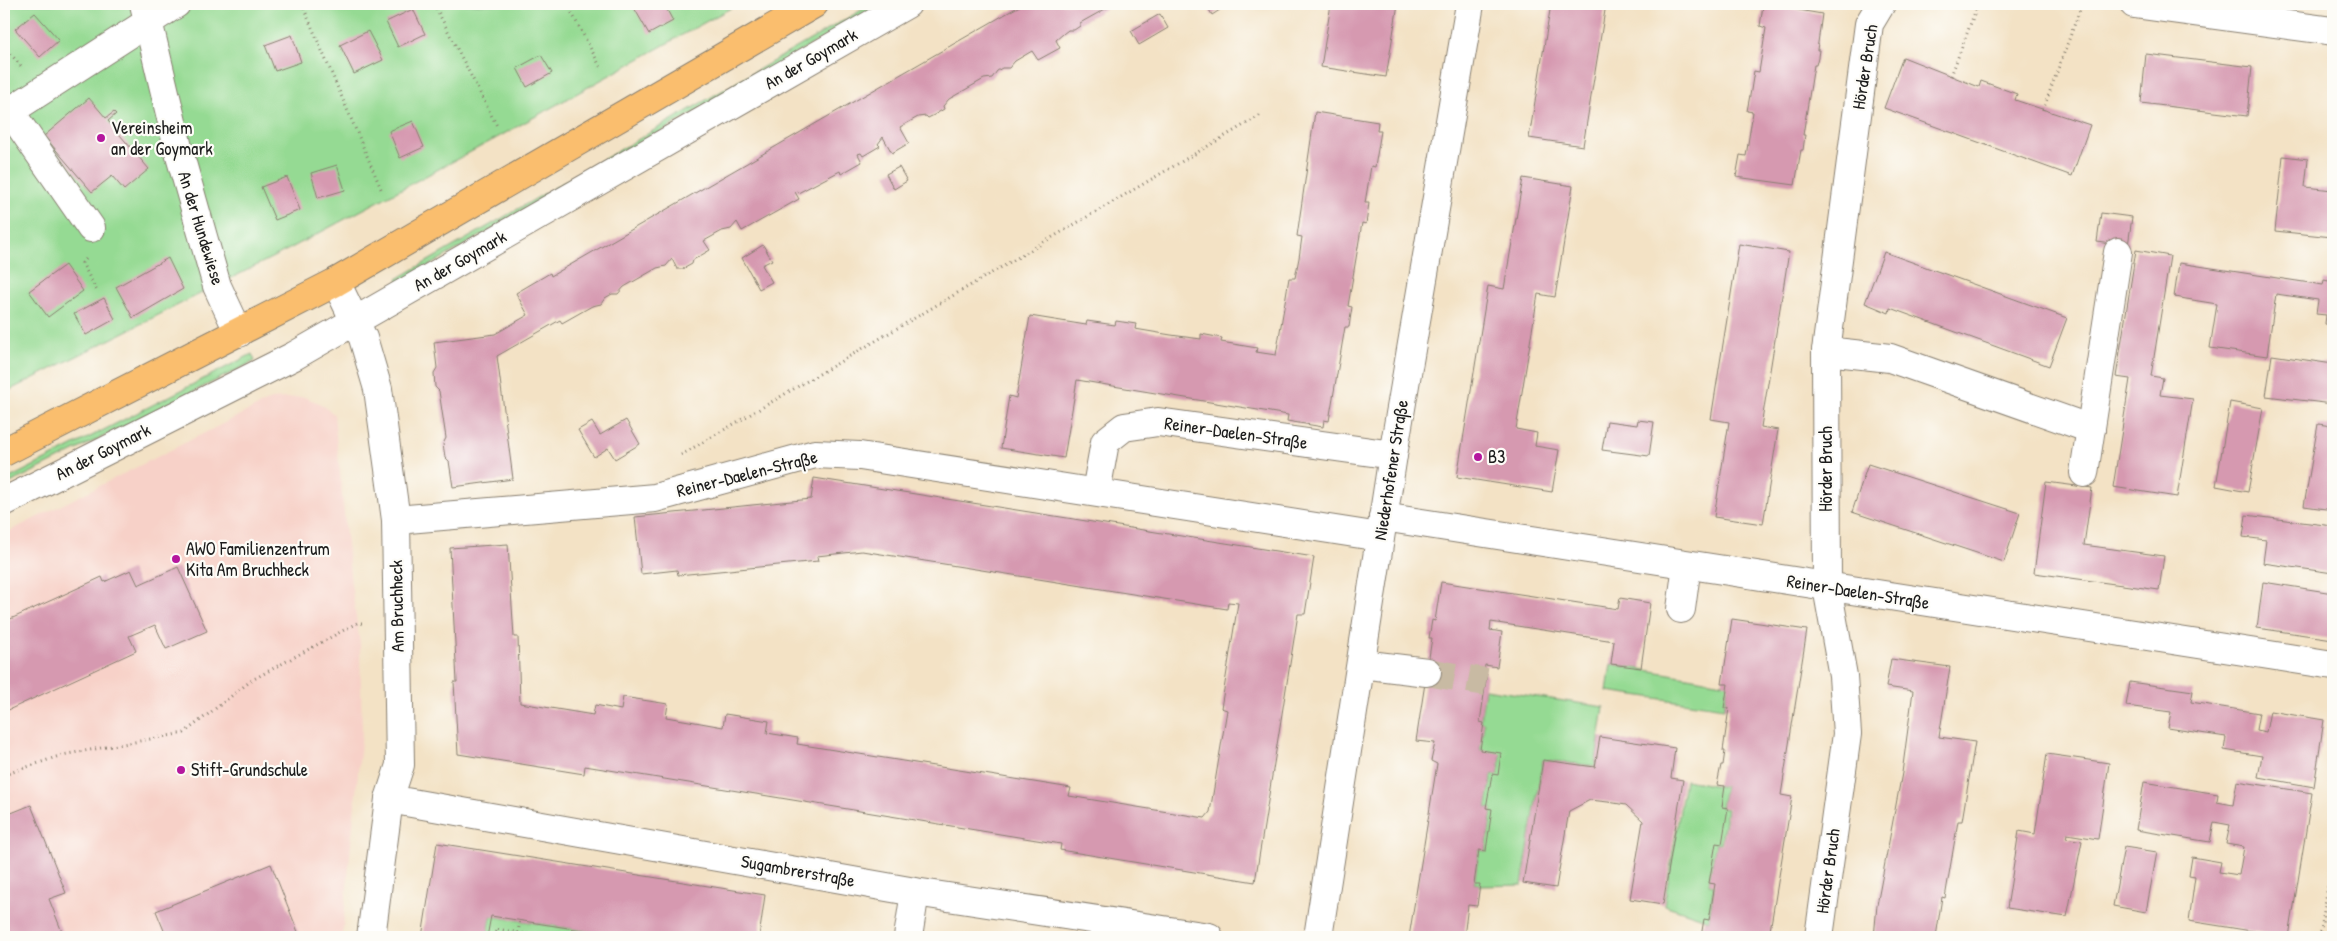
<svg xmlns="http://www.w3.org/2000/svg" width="2337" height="941" viewBox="0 0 2337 941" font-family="'Patrick Hand',sans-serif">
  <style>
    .built { fill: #f7d1c8 }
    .green { fill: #95da93; stroke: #587b58 }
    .building { fill: #d699b0 }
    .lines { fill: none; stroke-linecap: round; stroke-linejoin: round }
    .minor-tunnel { stroke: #c8baa3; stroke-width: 28; stroke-dasharray: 28 14; stroke-linecap: butt }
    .minor-casing { stroke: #887f70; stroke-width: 30 }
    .major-casing { stroke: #887f70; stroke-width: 30 }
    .path { stroke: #887f70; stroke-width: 3; stroke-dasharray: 1 4; stroke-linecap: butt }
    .minor { stroke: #fff; stroke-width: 28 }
    .major { stroke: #fabe6e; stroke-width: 28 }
    .poi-dot { fill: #b5179e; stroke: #fdfcf7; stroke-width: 2 }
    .labels { text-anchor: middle; stroke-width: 4.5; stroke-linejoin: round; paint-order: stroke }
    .street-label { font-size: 18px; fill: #1c1c1c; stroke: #fdfcf7 }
    .poi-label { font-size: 18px; fill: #1c1c1c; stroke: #fdfcf7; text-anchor: start }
  </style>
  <rect width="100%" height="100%" fill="#fdfcf7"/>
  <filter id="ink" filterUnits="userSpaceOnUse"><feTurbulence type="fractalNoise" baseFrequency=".02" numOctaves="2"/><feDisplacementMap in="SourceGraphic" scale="10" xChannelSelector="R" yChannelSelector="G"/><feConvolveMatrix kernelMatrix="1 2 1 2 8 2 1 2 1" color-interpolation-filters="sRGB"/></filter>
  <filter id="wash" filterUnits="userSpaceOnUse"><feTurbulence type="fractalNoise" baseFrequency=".0096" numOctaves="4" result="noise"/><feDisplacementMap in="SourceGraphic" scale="20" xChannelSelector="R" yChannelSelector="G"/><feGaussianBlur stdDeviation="1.12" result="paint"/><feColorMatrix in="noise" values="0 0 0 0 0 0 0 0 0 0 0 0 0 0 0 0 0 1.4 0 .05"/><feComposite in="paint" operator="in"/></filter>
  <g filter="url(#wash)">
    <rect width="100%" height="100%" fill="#f3e2c5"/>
    <polygon class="built" points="304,397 319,403 334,414 351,584 360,643 362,732 342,937 4,937 4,534 272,399"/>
    <g class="green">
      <polygon points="4,4 738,4 493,140 293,247 4,393"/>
      <polygon points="872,4 882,4 399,283 397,279"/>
      <polygon points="252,354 255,361 4,486 4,481"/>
      <polygon points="1611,664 1728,684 1724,708 1607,691"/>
      <polygon points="1485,689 1604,707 1595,766 1543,760 1522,885 1479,886 1480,884 1474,884 1479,850 1486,851 1492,809 1486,808 1492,774 1498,775 1501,754 1480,750 1484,723 1480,722"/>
      <polygon points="1685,780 1725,787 1721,808 1727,809 1721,843 1716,843 1709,884 1714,885 1709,920 1664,905"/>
      <polygon points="491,916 626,937 487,937"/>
    </g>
    <g id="blocks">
      <g class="building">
        <polygon points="637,4 664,4 673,21 649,34 633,6"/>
        <polygon points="1023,4 1114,4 1080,23 1080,26 1074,30 1068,30 1063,34 1056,40 1060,48 1038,60 1032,51 1015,61 1009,68 1002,68 997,71 992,78 984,79 949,99 943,106 944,109 934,115 928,118 926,116 918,117 900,127 909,143 892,153 883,137 878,144 880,146 863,156 861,153 858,154 862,162 841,174 840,171 798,193 797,191 795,192 799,199 742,231 737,222 731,229 722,231 704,241 710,250 693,260 692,264 683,269 677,269 672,259 666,266 657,268 624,287 618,294 612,294 605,298 601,304 592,306 562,323 560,320 497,356 513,479 453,487 449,461 445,457 443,444 446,438 439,391 435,387 434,373 437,368 434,342 495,334 528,315 516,293 550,273 551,276"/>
        <polygon points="1206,4 1225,4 1226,6 1212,15"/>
        <polygon points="1331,4 1398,4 1386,77 1321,67"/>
        <polygon points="1551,4 1606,4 1583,146 1529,138"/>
        <polygon points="1770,5 1822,14 1817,50 1819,50 1818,57 1816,65 1814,65 1803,135 1805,135 1803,150 1801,150 1795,185 1736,177 1740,155 1746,156 1753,112 1747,111 1751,90 1754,71 1759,72 1766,28 1760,26 1763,6"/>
        <polygon points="413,9 425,34 398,47 386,22"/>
        <polygon points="35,13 59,40 40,57 15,29"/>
        <polygon points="1160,14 1168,28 1139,45 1131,31"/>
        <polygon points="368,31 383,60 354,74 340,45"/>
        <polygon points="292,35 301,62 275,71 265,45"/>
        <polygon points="2146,54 2252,67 2247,116 2141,103"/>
        <polygon points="541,55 552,73 527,87 517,68"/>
        <polygon points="1903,57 1979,87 1981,81 2017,94 2015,100 2090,125 2072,176 1884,108"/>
        <polygon points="89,98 106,118 114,112 116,114 108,121 149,169 124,190 112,176 92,192 44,136"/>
        <polygon points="1315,112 1378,122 1377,131 1381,131 1375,167 1371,166 1365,203 1369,203 1366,224 1362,223 1348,306 1352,307 1349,327 1345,327 1329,421 1324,420 1323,427 1287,421 1288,415 1077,380 1064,458 1001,448 1009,396 1016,398 1030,316 1086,325 1087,321 1115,325 1116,321 1136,324 1135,329 1171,335 1201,339 1201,334 1222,338 1221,342 1257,348 1256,352 1276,355 1289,278 1295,278 1299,258 1302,237 1297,236"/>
        <polygon points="413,121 424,147 400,158 389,131"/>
        <polygon points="2283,156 2308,159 2305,187 2333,190 2332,237 2275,231"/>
        <polygon points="337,165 345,190 318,198 311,173"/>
        <polygon points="899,167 907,181 894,189 886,174"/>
        <polygon points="287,177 300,210 275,220 261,187"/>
        <polygon points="1523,178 1573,186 1555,297 1538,294 1516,429 1537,433 1535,446 1559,450 1552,492 1457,477 1488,286 1504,289"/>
        <polygon points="2101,213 2132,217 2128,246 2097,242"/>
        <polygon points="1739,244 1789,252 1761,427 1778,430 1763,524 1714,517 1729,422 1711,419"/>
        <polygon points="763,245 772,260 762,265 772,282 759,289 742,258"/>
        <polygon points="2136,250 2170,256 2151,376 2163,378 2160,395 2193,399 2177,497 2113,487 2130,379 2116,377"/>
        <polygon points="1884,252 2067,318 2049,366 1890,308 1889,313 1865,303"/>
        <polygon points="168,258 183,289 133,318 116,287"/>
        <polygon points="2179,263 2323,285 2324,280 2333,282 2333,325 2325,324 2326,315 2316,314 2318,300 2276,294 2267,356 2210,348 2217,304 2174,297"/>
        <polygon points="65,265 83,291 48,317 29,291"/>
        <polygon points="104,298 115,319 86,335 74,314"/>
        <polygon points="2272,355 2333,364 2333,404 2266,396"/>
        <polygon points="2230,402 2263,408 2248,492 2216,486"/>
        <polygon points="626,420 640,444 615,459 608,448 594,457 578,430 592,422 600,435"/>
        <polygon points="1638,420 1654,422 1649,456 1602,450 1607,421 1637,425"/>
        <polygon points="2318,424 2333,426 2333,510 2304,506"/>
        <polygon points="1868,464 2020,513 2004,562 1852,512"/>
        <polygon points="814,478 1314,557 1305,614 1298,614 1255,882 1060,850 1061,844 585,766 584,774 458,754 454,682 457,682 450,548 508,544 514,637 518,637 520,703 593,715 595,705 621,710 623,697 668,704 666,717 695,722 723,727 725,714 769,721 767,733 798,738 797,744 1071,788 1069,796 1205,818 1210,812 1227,710 1221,708 1238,603 1228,602 1227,609 862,551 817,556 818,561 729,570 678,575 677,570 641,574 635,517 811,499"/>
        <polygon points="2046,482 2092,488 2084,545 2164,556 2159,590 2034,573"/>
        <polygon points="2246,515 2333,526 2333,573 2263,563 2266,540 2243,537"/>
        <polygon points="178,567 207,631 166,649 155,625 129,636 136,651 4,712 4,622 102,577 104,582 131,570 138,585"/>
        <polygon points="1441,582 1618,609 1620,598 1650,603 1641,668 1611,664 1614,641 1491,622 1490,630 1502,632 1497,667 1485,665 1484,673 1487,674 1480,722 1484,723 1480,750 1501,753 1498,775 1492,774 1486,808 1492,809 1486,851 1479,850 1474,884 1480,884 1477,906 1468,905 1464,937 1409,937 1437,764 1431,761 1435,743 1416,741 1432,638 1429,638 1432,620 1435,621"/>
        <polygon points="2263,582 2333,593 2333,639 2257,628"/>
        <polygon points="1732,619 1807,630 1781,795 1792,797 1769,937 1701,937 1704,919 1709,920 1715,884 1709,883 1716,843 1722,844 1728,808 1722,807 1725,786 1717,785 1721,765 1723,765 1725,751 1723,751 1729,708 1724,708 1728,684 1722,684"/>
        <polygon points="1891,659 1950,667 1939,737 1975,742 1962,821 1958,821 1945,898 1942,897 1936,937 1874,937 1877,905 1902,773 1913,691 1886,687"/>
        <polygon points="2130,682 2193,691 2191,702 2259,713 2256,730 2266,732 2270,711 2324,720 2314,787 2258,777 2262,756 2224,750 2226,737 2168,728 2171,712 2126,706"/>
        <polygon points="1600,737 1675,748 1671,778 1683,780 1663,904 1630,899 1643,821 1626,805 1608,802 1590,800 1569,811 1556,888 1523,883 1543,760 1595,767"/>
        <polygon points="2047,754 2109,763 2098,839 2067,834 2066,838 2082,841 2067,917 2007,908 2019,831 2035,834"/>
        <polygon points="2237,781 2312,793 2289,937 2189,921 2195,877 2189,876 2192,857 2221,862 2219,872 2239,875 2244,847 2226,844 2230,825 2214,822 2210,842 2136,830 2144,782 2218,794 2217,802 2233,805"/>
        <polygon points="31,805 66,893 49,899 64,937 4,937 4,816"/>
        <polygon points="437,843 765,895 759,937 626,937 491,916 487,937 422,937"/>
        <polygon points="2124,847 2157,852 2146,912 2113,906"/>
        <polygon points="271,864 300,937 155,937 165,933 156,911"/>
        <polygon points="940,933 963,936 963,937 939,937"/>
      </g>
    </g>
  </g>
  <g filter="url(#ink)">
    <use href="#blocks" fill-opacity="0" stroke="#887f70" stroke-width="1"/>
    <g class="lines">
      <polyline class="minor-tunnel" points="1427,672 1486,682"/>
      <g class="minor-casing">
        <g id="minor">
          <polyline points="144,4 180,156 217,286 239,333"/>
          <polyline points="2134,4 2333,31"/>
          <polyline points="9,110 91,228"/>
          <polyline points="4,115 176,4"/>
          <polyline points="336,282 363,338 378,389 396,520 400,765 389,799 371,937"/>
          <polyline points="1826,351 1890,358 2091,429"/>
          <polyline points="2084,473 2118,252"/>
          <polyline points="1096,492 1105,442 1124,427 1158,422 1393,455"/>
          <polyline points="4,502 294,356 907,4"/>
          <polyline points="1383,517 2333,665"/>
          <polyline points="396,520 655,498 815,454 860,456 1380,537"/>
          <polyline points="1681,609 1687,565"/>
          <polyline points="1361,664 1427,672"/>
          <polyline points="389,799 915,892 1209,937"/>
          <polyline points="908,937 915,892"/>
          <polyline points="1318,937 1393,455 1470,4"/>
          <polyline points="1819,937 1847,734 1843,676 1827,587 1826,351 1869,24 1881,4"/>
        </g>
      </g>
      <g class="major-casing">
        <polyline id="major" points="4,452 336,282 814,4"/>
      </g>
      <g class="path">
        <polyline points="302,4 382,191"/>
        <polyline points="434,4 498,128"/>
        <polyline points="567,4 601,68"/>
        <polyline points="4,46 21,66"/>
        <polyline points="1951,76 1978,4"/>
        <polyline points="2043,110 2082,4"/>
        <polyline points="86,259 82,263 98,293"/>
        <polyline points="681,455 1261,115"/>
        <polyline points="4,775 62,755 184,733 252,680 357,623 365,623"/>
        <polyline points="518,933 520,920"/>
        <polyline points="495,937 496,929 546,937"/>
        <polyline points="592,937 592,932"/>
        <polyline points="2320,937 2333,853"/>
      </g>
      <use href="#minor" class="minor"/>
      <use href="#major" class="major"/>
    </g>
  </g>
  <g class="poi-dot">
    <circle cx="101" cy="138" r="5"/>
    <circle cx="1478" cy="457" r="5"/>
    <circle cx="176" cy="559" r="5"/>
    <circle cx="181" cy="770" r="5"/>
  </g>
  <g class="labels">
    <g class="street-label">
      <text transform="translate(811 59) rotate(-30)" y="6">An der Goymark</text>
      <text transform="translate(1865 67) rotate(-81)" y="6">Hörder Bruch</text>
      <text transform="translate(201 228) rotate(73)" y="6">An der Hundewiese</text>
      <text transform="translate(460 261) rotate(-30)" y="6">An der Goymark</text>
      <text transform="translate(1236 433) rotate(8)" y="6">Reiner-Daelen-Straße</text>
      <text transform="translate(103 452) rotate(-27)" y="6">An der Goymark</text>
      <text transform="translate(1826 469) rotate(-90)" y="6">Hörder Bruch</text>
      <text transform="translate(1391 470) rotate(-81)" y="6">Niederhofener Straße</text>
      <text transform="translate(747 474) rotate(-14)" y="6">Reiner-Daelen-Straße</text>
      <text transform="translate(1858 592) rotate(9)" y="6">Reiner-Daelen-Straße</text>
      <text transform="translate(397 606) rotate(-91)" y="6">Am Bruchheck</text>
      <text transform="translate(798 871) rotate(10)" y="6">Sugambrerstraße</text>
      <text transform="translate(1828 871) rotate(-82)" y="6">Hörder Bruch</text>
    </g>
    <g class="poi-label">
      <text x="111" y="134">Vereinsheim<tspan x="111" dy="21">an der Goymark</tspan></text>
      <text x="1488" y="463">B3</text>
      <text x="186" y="555">AWO Familienzentrum<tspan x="186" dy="21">Kita Am Bruchheck</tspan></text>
      <text x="191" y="776">Stift-Grundschule</text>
    </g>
  </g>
  <rect width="2337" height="941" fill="none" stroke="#fdfcf7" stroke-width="20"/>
</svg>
